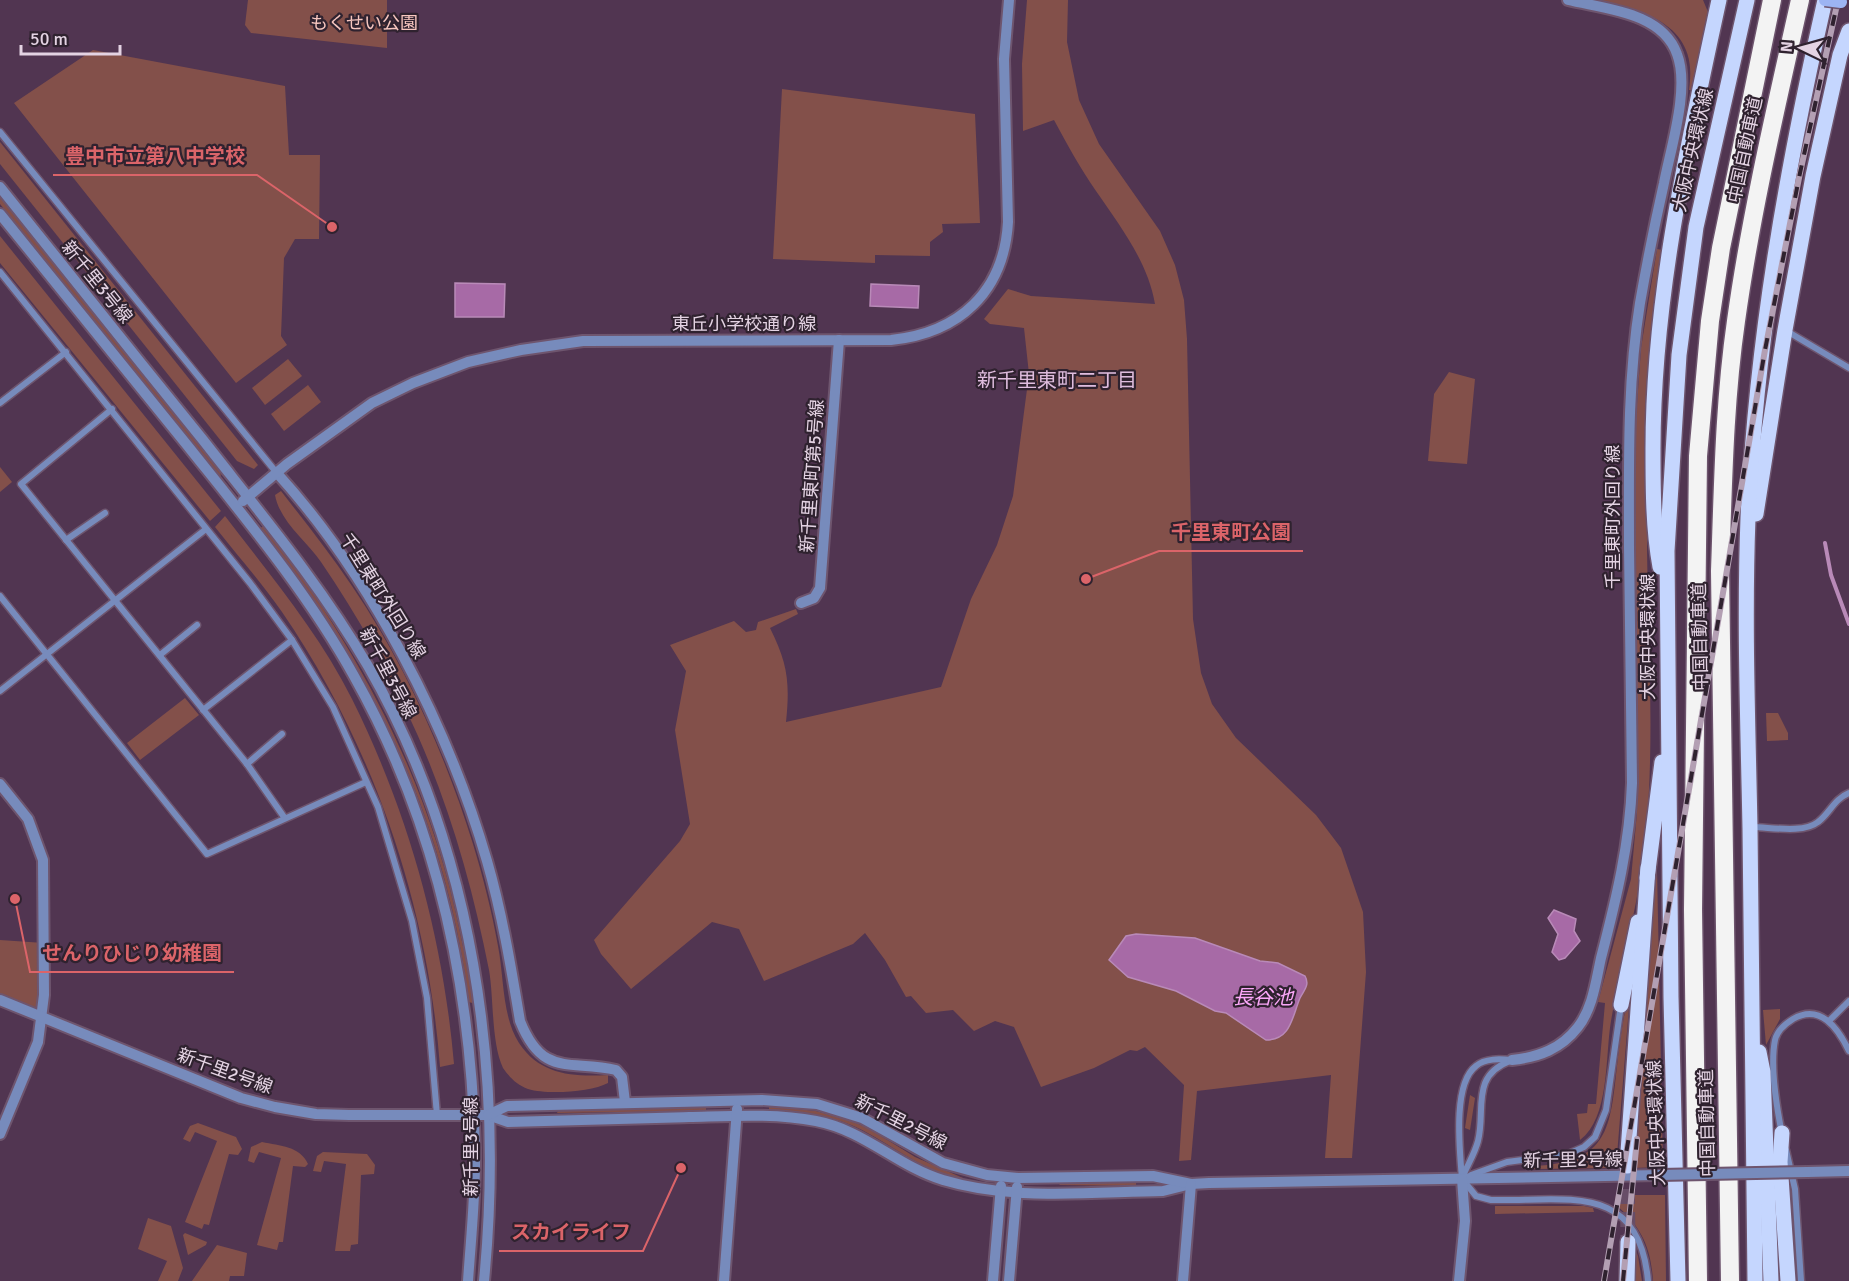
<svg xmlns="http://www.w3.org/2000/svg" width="1849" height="1281" viewBox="0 0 1849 1281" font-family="Signika,'Noto Sans JP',sans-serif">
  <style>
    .green { fill: #83504a }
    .water { fill: #a76aa6; stroke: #b98ab8; stroke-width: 1.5 }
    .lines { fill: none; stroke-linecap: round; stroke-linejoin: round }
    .stream { stroke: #b98ab8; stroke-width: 4 }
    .primary-tunnel { stroke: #674d67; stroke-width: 15; stroke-dasharray: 15 8; stroke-linecap: butt }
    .minor-casing { stroke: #6e556e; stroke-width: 9 }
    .tertiary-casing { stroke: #6e556e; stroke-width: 14 }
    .primary-casing { stroke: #6e556e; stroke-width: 18 }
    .motorway-casing { stroke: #6e556e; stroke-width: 21 }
    .minor { stroke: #778bbc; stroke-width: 6 }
    .tertiary { stroke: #778bbc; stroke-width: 10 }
    .primary { stroke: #c5d6fe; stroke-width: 15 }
    .motorway { stroke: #f3f3f3; stroke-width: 18 }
    .rail-casing { stroke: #b39fb3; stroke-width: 6 }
    .rail { stroke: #2f222f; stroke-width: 4; stroke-dasharray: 11; stroke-linecap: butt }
    .tertiary-bridge-casing { stroke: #6e556e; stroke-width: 14; stroke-linecap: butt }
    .secondary-bridge-casing { stroke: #6e556e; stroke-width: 15; stroke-linecap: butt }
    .tertiary-bridge { stroke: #778bbc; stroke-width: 10 }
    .secondary-bridge { stroke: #9cb4f3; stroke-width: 12 }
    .labels { text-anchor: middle; stroke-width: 4.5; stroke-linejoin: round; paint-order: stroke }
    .park-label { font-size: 18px; fill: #f7c6bf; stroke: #2f222f }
    .street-label { font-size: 18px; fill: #e4d3e3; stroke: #2f222f }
    .neighbourhood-label { font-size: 20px; fill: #dfbdde; stroke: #2f222f }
    .water-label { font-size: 20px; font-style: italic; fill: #faa7f8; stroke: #2f222f }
    .leader { fill: none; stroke: #db6469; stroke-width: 2 }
    .callout-dot { fill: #db6469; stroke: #2f222f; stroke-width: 2 }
    .callout-label { font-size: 20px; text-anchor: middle; font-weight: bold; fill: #db6469; stroke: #2f222f; stroke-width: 4.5; stroke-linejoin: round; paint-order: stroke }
  </style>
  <rect width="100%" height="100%" fill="#513551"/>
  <g class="green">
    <polygon points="248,0 387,0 387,48 251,33 245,25"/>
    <path d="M1027,0H1068L1067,42L1079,100L1099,144L1160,231L1175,265L1184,300L1187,339L1193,619L1201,673L1212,704L1236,738L1316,815L1341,848L1363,912L1366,972L1352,1158H1325L1331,1075L1197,1091L1191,1160L1179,1161L1184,1085L1145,1047L1137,1051L1130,1050L1094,1068L1041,1087L1014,1027L995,1021L974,1031L953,1010L926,1013L911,996L906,997L885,960L865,933L853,944L764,981L739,929L712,922L631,989L601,954L594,940L680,841L690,824L675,730L686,671L670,645L734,621L746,632L756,630L758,622L796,609L798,614L770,628C788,664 790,683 786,722L941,687L971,599L997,545L1013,496L1029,374L1024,328L990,324L984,319L1008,289L1031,296L1155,304C1148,262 1120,226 1096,191C1080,168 1067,144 1054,120L1023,131L1022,64Z"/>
    <path d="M1598,0H1703L1708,12L1707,21L1692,90H1689C1700,26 1647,11 1598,0Z"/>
    <polygon points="93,50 285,86 289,155 320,155 319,239 295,239 284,258 281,336 287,345 236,383 14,103"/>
    <polygon points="782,89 975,114 980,223 942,224 943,232 930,242 930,256 875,255 875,263 773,259"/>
    <polygon points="0,142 258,465 254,469 237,461 0,164"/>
    <polygon points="0,197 220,471 221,476 217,475 0,204"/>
    <polygon points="0,236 221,511 210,521 0,263"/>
    <path d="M1657,249L1662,250L1658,284C1654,360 1647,436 1647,511C1646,618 1656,726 1646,833C1641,897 1622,958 1611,1021C1605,1056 1610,1118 1580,1140L1577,1114L1587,1113L1588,1104H1596L1605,1003L1598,1002L1631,879L1637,812L1635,432L1641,348Z"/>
    <polygon points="288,359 302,376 265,405 252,388"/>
    <polygon points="1449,372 1475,379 1467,464 1428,461 1434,394"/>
    <polygon points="308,385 321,402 284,431 271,414"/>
    <polygon points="0,467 12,482 0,492"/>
    <path d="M281,491C305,522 330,553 352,586C405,664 445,754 473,844C483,877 492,912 498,946C504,976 502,1017 519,1043C540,1075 573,1077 608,1075V1083C591,1092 548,1095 528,1089C517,1085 510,1078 503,1068C491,1042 494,999 489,970C473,889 451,811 418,736C391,675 358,616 321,562C306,540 280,522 275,495Z"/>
    <path d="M225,516C270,575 319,633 352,699C409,814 443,937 454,1064L440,1067C428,906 374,746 282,612C262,583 237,555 215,527Z"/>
    <path d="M261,527H265C357,646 430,782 460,932C464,954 473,980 472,1003L469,1002C454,884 414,765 353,662C337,635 319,608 300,583C287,565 271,546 261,527Z"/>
    <polygon points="185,698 199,715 140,760 127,743"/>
    <polygon points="1766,713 1778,713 1788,733 1788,740 1767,741"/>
    <polygon points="1657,868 1663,1167 1633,1168 1636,1096"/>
    <polygon points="0,940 44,943 43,1018 0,1000"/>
    <path d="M1626,1006L1629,1007L1616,1168L1533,1169L1535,1166C1609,1162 1610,1128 1617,1066C1619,1046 1622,1026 1626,1006Z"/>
    <polygon points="1780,1009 1780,1019 1766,1045 1763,1010"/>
    <polygon points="1470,1095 1475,1098 1470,1130 1465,1128"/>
    <path d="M769,1106L816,1111L849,1120L868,1128L915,1157L963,1178C938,1182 878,1135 851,1125C824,1114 797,1112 769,1110Z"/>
    <polygon points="706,1107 706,1111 557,1113 558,1111"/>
    <polygon points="198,1123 236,1137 242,1149 238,1155 229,1154 209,1225 204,1224 202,1229 185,1222 217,1141 195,1132 190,1142 183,1139 190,1126"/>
    <path d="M262,1142C280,1146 300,1146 308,1164L305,1167L293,1166L283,1242H279L277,1250L257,1245L281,1158L259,1152L254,1163L248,1161L251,1147Z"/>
    <polygon points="323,1152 367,1154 375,1165 374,1174 361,1175 358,1244 351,1245 350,1251 335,1251 346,1164 324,1161 321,1172 313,1171 317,1156"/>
    <polygon points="1136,1182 1136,1186 1059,1185 1060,1184"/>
    <path d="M1616,1195H1665L1666,1281H1653C1651,1247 1641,1226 1615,1204Z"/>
    <polygon points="1495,1206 1584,1206 1593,1208 1594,1212 1495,1214"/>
    <polygon points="148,1218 171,1226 183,1268 178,1281 158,1281 167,1261 138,1249"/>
    <polygon points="185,1233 207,1242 206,1245 188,1255 183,1235"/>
    <polygon points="1633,1242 1638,1256 1642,1281 1633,1281"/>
    <polygon points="217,1245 247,1253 244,1276 230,1276 229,1281 192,1281"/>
  </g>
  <g class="water">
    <polygon points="455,283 505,284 504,317 455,317"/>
    <polygon points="871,284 919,286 918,308 870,306"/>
    <polygon points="1554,910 1576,919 1574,931 1580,941 1565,958 1559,960 1552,952 1558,934 1548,918"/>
    <path d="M1136,934L1195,938L1260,961L1278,963L1305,976C1310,985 1304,990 1300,998C1292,1017 1291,1040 1266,1040L1226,1013L1215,1011L1176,991L1128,977L1109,960L1126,936Z"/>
  </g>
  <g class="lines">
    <polyline class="stream" points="1825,543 1831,575 1849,624"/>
    <polyline class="primary-tunnel" points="1627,1166 1628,1242"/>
    <g class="minor-casing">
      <g id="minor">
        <polyline points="0,132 276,472"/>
        <polyline points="0,272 250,583 292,640 333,707 378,807 412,921 427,998 437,1115"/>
        <polyline points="1785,330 1849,368"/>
        <polyline points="0,403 66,352"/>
        <polyline points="112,409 21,484 247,764 284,817"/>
        <polyline points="66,540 105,513"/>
        <polyline points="0,596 207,854 366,782"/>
        <polyline points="160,655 197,625"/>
        <polyline points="0,691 206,529"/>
        <polyline points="203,710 292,640"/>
        <polyline points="247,764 282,734"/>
        <path d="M1752,827C1770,827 1803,834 1818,822C1830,813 1834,799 1849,793"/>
        <polyline points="1829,1021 1849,1001"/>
        <path d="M1782,1134C1777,1109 1770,1065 1775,1040C1777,1031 1785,1024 1793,1019C1820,1003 1838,1028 1849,1051"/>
        <polyline points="1786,1150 1795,1189 1801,1281"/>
        <polyline points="1471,1175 1507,1162 1568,1154 1584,1147 1595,1137 1606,1110 1621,1005"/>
        <path d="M1463,1176C1468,1164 1475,1153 1478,1141C1486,1110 1470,1076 1510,1061"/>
        <path d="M1462,1179C1460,1152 1452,1084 1476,1066C1485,1058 1500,1059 1512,1060"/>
        <path d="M1463,1180L1476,1196L1491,1200C1565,1202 1639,1180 1648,1281"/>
      </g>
    </g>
    <g class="tertiary-casing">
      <g id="tertiary">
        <path d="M0,187C68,272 135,356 203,440C261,514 320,584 368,666C474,850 504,1073 484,1281"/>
        <path d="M0,214C62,291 125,368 187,445C246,519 308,593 354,676C435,820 471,983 475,1148C476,1192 471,1237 468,1281"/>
        <path d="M276,472C371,576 448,726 487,861C502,913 511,967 520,1021C543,1079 571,1059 616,1070L622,1077L625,1102"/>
        <path d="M243,501L287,464L372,403L413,383L468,362L521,350L583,341L891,340C959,333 1004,292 1008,222L1004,59L1009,0"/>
        <polyline points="801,603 814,598 820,588 839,340"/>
        <polyline points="0,784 28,819 43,860 44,995 38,1042 0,1134"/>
        <path d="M0,1000L241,1098L275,1107L316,1114L349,1115H488L508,1122C569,1120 629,1119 689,1117C731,1116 775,1113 816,1121C864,1130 897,1166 943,1180C1013,1201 1091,1192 1163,1191L1191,1184"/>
        <path d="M1512,1060C1539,1057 1561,1049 1578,1027C1593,1008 1596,980 1601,958C1616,900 1630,843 1632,783C1631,704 1630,626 1629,547C1629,466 1627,384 1640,303C1647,263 1655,223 1664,183C1671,147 1690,88 1677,54C1662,12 1605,9 1568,0"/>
        <polyline points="488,1115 507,1106 762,1100 817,1104 862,1118 943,1163 987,1175 1018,1178 1153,1176 1191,1184 1209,1183 1660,1175"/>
        <polyline points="1807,1172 1849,1171"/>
        <polyline points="724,1281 737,1109"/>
        <polyline points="993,1281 1001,1186"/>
        <polyline points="1009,1281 1017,1187"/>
        <polyline points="1183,1281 1191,1184"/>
        <polyline points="1459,1281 1465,1221 1462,1179"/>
      </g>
    </g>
    <g class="primary-casing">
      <g id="primary">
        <polyline points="1756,514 1785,330 1813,176 1840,55 1849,31"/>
        <path d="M1660,567C1653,528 1653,489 1653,449C1653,297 1687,148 1719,0"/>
        <polyline points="1647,878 1662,762"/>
        <polyline points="1621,1005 1638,922"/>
        <polyline points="1759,1052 1763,1072 1771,1281"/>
        <polyline points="1782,1133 1780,1162 1788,1281"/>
        <polyline points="1627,1166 1648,868"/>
        <polyline points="1627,1281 1628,1242"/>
        <polyline points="1678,1281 1671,997 1667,551 1679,355 1696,227 1747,0"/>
        <path d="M1755,1281C1753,1130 1752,979 1750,828C1748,725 1744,621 1748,518C1756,342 1786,171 1825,0"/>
      </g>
    </g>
    <g class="motorway-casing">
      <g id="motorway">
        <polyline points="1698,1281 1693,910 1698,456 1710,321 1721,248 1772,0"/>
        <path d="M1730,1281L1720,571C1723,488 1724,404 1736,321C1751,213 1776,107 1800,0"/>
      </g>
    </g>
    <use href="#minor" class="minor"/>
    <use href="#tertiary" class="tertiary"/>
    <use href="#primary" class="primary"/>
    <use href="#motorway" class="motorway"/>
    <g class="rail-casing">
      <g id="rail">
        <polyline points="1604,1281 1765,350 1800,173 1838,0"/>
        <polyline points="1623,1281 1637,1139"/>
      </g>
    </g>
    <use href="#rail" class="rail"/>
    <g class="tertiary-bridge-casing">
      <polyline id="tertiary-bridge" points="1660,1175 1807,1172"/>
    </g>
    <g class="secondary-bridge-casing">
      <polyline id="secondary-bridge" points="1825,0 1841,2"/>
    </g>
    <use href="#tertiary-bridge" class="tertiary-bridge"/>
    <use href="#secondary-bridge" class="secondary-bridge"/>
  </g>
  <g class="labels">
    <g class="park-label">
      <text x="364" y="29">もくせい公園</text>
    </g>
    <g class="street-label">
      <text transform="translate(1693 150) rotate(-77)" y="6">大阪中央環状線</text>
      <text transform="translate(1745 150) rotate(-78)" y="6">中国自動車道</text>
      <text transform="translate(97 282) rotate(51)" y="6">新千里3号線</text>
      <text x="744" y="330">東丘小学校通り線</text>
      <text transform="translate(812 476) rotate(-86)" y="6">新千里東町第5号線</text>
      <text transform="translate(1613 517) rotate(-90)" y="6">千里東町外回り線</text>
      <text transform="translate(383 596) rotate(58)" y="6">千里東町外回り線</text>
      <text transform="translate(1648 637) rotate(-90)" y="6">大阪中央環状線</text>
      <text transform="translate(1700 637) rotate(-91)" y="6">中国自動車道</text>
      <text transform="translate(388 673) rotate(62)" y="6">新千里3号線</text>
      <text transform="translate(225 1071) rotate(20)" y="6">新千里2号線</text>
      <text transform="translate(901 1122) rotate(27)" y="6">新千里2号線</text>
      <text transform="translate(1656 1123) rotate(-92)" y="6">大阪中央環状線</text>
      <text transform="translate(1707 1123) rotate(-91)" y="6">中国自動車道</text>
      <text transform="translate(471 1147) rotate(-90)" y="6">新千里3号線</text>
      <text transform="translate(1573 1160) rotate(-1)" y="6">新千里2号線</text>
    </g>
    <g class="neighbourhood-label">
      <text x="1057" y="387">新千里東町二丁目</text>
    </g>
    <g class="water-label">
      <text x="1263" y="1004">長谷池</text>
    </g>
  </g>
  <path class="leader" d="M332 227L257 175H53M1086 579L1159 551H1303M15 899L30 972H234M681 1168L643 1251H499"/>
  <g class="callout-dot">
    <circle cx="332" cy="227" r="6"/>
    <circle cx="1086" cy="579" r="6"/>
    <circle cx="15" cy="899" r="6"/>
    <circle cx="681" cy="1168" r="6"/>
  </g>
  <g class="callout-label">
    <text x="155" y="163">豊中市立第八中学校</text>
    <text x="1231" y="539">千里東町公園</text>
    <text x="132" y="960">せんりひじり幼稚園</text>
    <text x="571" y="1239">スカイライフ</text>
  </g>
  <g transform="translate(1801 48) rotate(275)" stroke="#2f222f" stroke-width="4.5" paint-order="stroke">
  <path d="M0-4.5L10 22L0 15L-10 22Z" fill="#e4d3e3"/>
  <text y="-9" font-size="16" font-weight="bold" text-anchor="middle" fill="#e4d3e3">N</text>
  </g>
  <path d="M21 45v9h99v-9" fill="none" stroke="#e4d3e3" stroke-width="3"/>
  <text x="30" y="45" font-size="18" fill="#e4d3e3" stroke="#2f222f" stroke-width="4.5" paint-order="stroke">50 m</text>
</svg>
